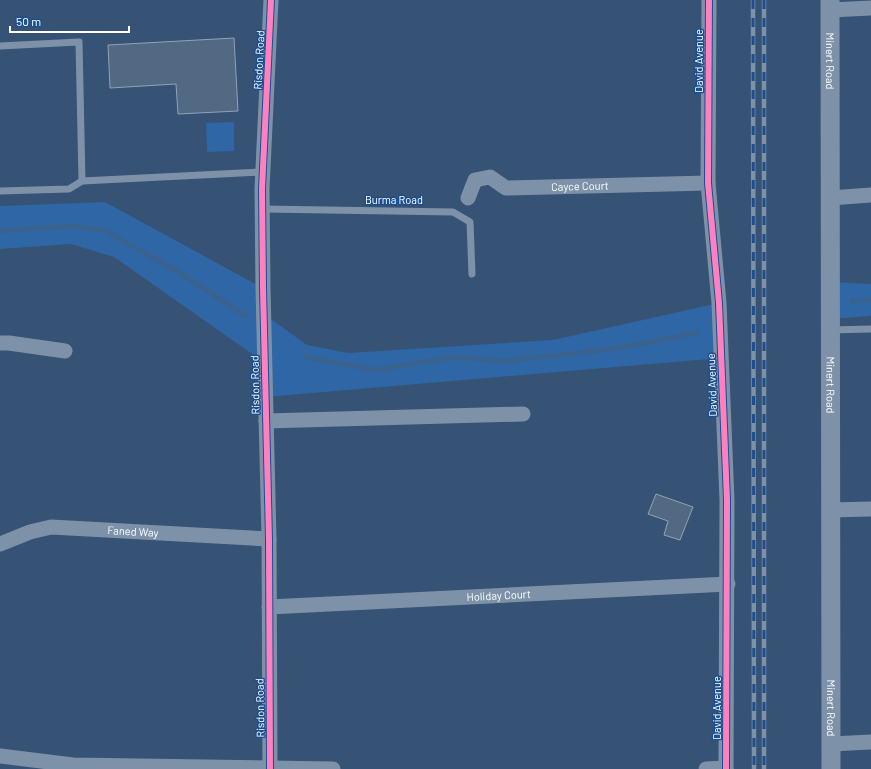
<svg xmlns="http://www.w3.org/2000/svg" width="871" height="769" viewBox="0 0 871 769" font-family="Barlow,sans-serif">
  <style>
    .green { fill: #2f66a5 }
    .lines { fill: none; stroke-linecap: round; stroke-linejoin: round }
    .stream { stroke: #3b618d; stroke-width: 4.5 }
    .building { fill: #526984; stroke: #92a2b6 }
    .service { stroke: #7d92a8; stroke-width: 7 }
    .minor { stroke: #7d92a8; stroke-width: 15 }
    .tertiary { stroke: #7d92a8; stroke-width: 19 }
    .rail-casing { stroke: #7e92a7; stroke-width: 4.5 }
    .rail { stroke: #1b4f8f; stroke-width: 3; stroke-dasharray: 9; stroke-linecap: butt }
    .cycleway-casing { stroke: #1b4f8f; stroke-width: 8 }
    .cycleway { stroke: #ff80c0; stroke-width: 6 }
    .labels { text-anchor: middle; stroke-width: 3; stroke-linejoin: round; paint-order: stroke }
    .street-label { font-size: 11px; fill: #fff; stroke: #1b4f8f }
  </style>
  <rect width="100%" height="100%" fill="#365274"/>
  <g class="green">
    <polygon points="234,122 234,151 207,152 206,123"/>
    <polygon points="105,202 263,288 264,314 307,345 348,353 553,340 719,303 721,358 266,397 265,363 114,257 71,244 0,249 0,206"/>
    <polygon points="830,282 871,284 871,316 830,319"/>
  </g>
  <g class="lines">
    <g class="stream">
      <polyline points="0,231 72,226 106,231 185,276 246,316"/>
      <polyline points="852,301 871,300"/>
      <polyline points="305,356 309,358 376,370 452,357 505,361 613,349 697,333"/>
    </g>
  </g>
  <g class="building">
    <polygon points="234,38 238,111 178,114 176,84 110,88 108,45"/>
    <polygon points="656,494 693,507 680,540 664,535 668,521 648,514"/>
  </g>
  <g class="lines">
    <g class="service">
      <polyline points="0,46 79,42 82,181"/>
      <polyline points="0,191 69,189 82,181 263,172"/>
      <polyline points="263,209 453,212 470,222 472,274"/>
      <polyline points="830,330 871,329"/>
    </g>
    <g class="minor">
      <polyline points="709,0 708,183 719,303 727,500 726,769"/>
      <polyline points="830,10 871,8"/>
      <path id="s1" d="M468,198L475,180L490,177L506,188L708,183"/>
      <polyline points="830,198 871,195"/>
      <polyline points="0,343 9,343 65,351"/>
      <polyline points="266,421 523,414"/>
      <polyline points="830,510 871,509"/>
      <path id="s2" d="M0,544L30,532L51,527L269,539"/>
      <path id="s3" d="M269,607L728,584"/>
      <polyline points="831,744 871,742"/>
      <polyline points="0,756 73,765 333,769"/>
      <polyline points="270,769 269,539 263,288 262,189 271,0"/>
      <polyline points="706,769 726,768"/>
    </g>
    <path class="tertiary" id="s4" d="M830,0L831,769"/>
    <g class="rail-casing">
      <g id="rail">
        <polyline points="753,0 754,769"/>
        <polyline points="764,0 764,769"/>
      </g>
    </g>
    <use href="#rail" class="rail"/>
    <g class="cycleway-casing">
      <g id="cycleway">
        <polyline points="709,0 708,183 719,303 727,500 726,769"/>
        <polyline points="270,769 269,539 263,288 262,189 271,0"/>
      </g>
    </g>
    <use href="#cycleway" class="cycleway"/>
  </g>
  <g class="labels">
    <g class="street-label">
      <text transform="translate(259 60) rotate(-87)" y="4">Risdon Road</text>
      <text transform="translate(699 61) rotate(-90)" y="4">David Avenue</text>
      <text dy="4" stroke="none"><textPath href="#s4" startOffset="61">Minert Road</textPath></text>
      <text dy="4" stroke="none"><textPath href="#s1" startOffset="128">Cayce Court</textPath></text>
      <text x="394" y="204">Burma Road</text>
      <text transform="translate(255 385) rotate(-91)" y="4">Risdon Road</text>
      <text transform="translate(712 385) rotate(-92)" y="4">David Avenue</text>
      <text dy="4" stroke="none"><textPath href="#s4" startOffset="385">Minert Road</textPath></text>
      <text dy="4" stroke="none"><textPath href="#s2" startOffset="136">Faned Way</textPath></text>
      <text dy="4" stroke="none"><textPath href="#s3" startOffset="230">Holiday Court</textPath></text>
      <text transform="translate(260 708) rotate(-91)" y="4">Risdon Road</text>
      <text transform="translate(717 708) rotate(-90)" y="4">David Avenue</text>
      <text dy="4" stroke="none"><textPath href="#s4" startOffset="708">Minert Road</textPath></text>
    </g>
  </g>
  <path d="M10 26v6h119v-6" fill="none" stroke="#ffffff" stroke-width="2"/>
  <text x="16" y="26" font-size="12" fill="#ffffff" stroke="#1b4f8f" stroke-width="3" paint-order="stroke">50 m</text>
</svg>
